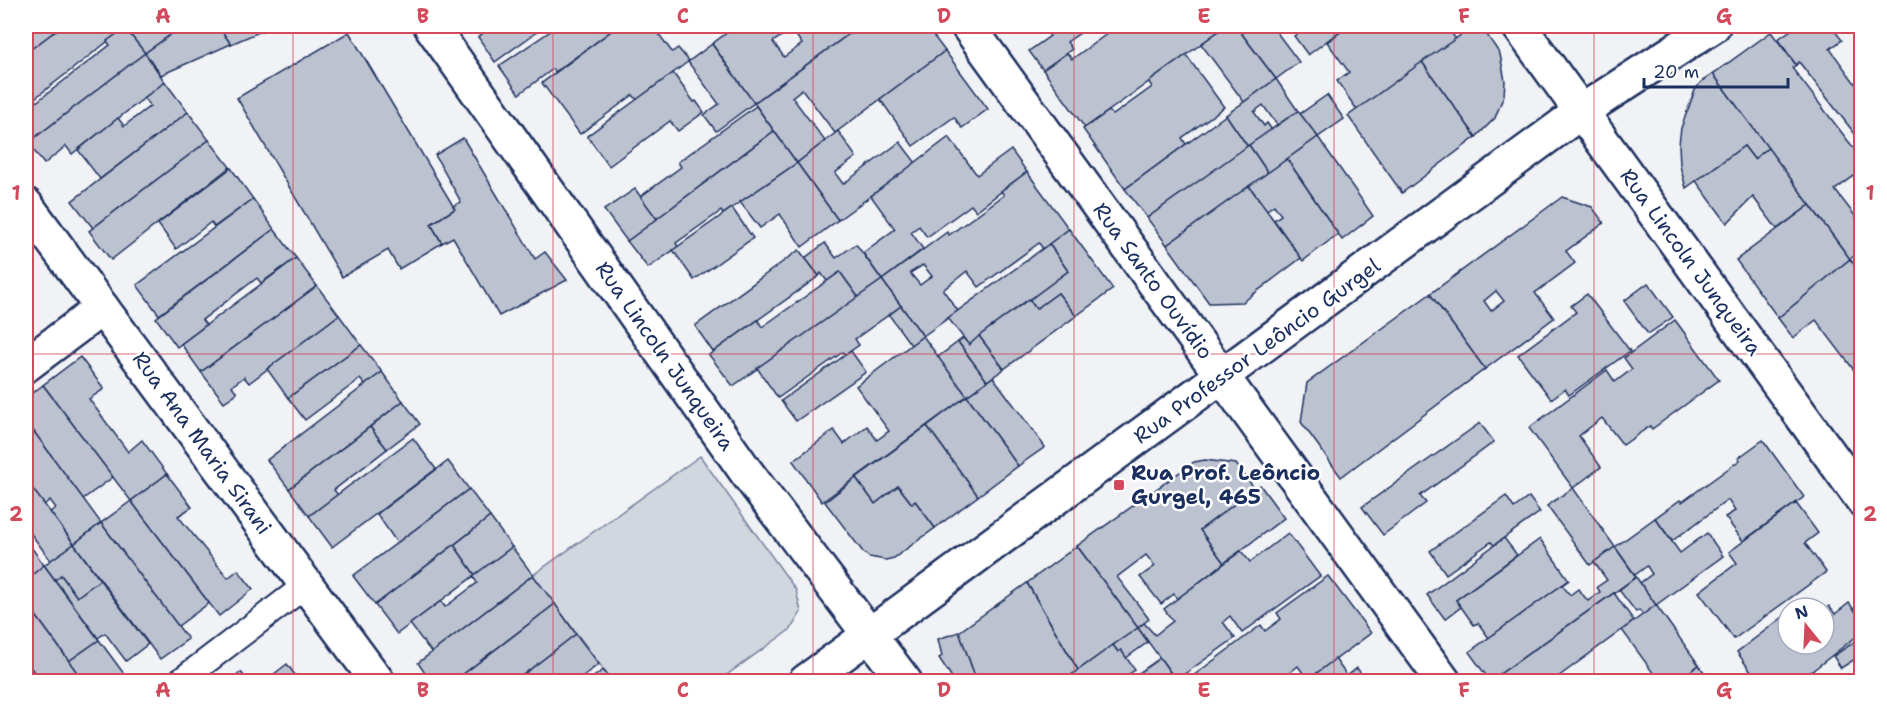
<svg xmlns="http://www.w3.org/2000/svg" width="1887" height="707" viewBox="0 0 1887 707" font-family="'Shantell Sans',sans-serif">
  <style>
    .green { fill: #d2d6df; stroke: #76829e; stroke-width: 1.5 }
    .building { fill: #bcc2d0; stroke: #1b2f5e; stroke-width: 1.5; fill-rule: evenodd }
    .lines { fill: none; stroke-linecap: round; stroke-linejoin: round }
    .lane-casing { stroke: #1b2f5e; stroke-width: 28 }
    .street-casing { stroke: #1b2f5e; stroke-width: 38 }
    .lane { stroke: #fff; stroke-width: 24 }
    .street { stroke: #fff; stroke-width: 33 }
    .grid { fill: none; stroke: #d1495b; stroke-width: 1.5; stroke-opacity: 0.55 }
    .poi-dot { fill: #d1495b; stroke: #fff; stroke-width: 2 }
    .labels { text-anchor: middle; stroke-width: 5; stroke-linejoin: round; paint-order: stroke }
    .street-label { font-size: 21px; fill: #1b2f5e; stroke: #fff }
    .poi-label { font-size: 21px; font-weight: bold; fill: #1b2f5e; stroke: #fff; text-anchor: start }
    .neatline { fill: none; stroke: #d1495b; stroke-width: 2 }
    .grid-label { font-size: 20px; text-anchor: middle; font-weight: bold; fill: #d1495b }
  </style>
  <rect width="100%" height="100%" fill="#f1f2f5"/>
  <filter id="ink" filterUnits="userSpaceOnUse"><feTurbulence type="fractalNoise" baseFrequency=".0167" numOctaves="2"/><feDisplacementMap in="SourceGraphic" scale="12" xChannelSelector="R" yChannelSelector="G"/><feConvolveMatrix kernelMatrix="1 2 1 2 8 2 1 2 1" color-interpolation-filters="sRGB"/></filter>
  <g filter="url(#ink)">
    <polygon class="green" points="700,456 796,590 801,612 791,629 718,681 612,681 533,575"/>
    <g class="building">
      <polygon points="26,26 62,26 26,53"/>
      <polygon points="62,26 123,26 125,28 26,105 26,53"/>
      <polygon points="128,26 183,26 145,53 125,28"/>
      <polygon points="183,26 227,26 221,30 231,44 161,75 145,53"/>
      <polygon points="227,26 273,26 231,44 221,30"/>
      <polygon points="493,26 545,26 495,62 478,37"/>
      <polygon points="558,26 618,26 555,72 553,69 519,94 499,66"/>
      <polygon points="618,26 653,26 672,52 678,48 689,61 637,100 633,95 580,134 542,83"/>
      <polygon points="736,26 796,26 773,42 784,57 802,44 793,31 800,26 860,26 754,103 712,44"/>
      <polygon points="860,26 926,26 945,51 835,133 802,89 792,97 825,141 797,163 754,103"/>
      <polygon points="1042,26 1090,26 1067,42 1072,49 1043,70 1029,51 1050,36"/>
      <polygon points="1118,26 1182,26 1183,28 1186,26 1226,26 1085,128 1043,70 1067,53 1072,59"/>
      <polygon points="1226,26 1236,26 1276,79 1244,102 1201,44"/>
      <polygon points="1236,26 1272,26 1299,62 1276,79"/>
      <polygon points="1309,26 1342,26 1344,28 1308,55 1294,36"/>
      <polygon points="1349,26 1446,26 1456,39 1357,110 1337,81 1349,72 1327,42"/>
      <polygon points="1474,26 1481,26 1500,54 1505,81 1504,95 1495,118 1476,137 1422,62"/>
      <polygon points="1797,26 1831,26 1842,40 1830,49 1862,93 1862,143 1799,62 1796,65 1778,39"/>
      <polygon points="125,28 145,53 28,143 26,139 26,110 110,45 107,41"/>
      <polygon points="349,32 455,209 431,224 442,243 399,269 388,250 342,277 237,98"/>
      <polygon points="1771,32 1796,65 1792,68 1862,159 1862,170 1835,190 1862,225 1862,250 1850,259 1713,74"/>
      <polygon points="712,44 754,103 716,131 704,115 719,104 688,62"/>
      <polygon points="945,51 988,109 962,128 954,117 913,146 880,99"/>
      <polygon points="145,53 165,82 72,154 66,146 44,164 28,143"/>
      <polygon points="1186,55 1224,107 1182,138 1186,144 1125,189 1083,129 1109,111 1113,115 1152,87 1149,82"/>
      <polygon points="1422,62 1476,137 1402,193 1348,116"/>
      <polygon points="673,73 694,102 696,101 704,112 678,131 670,121 609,166 587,136"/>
      <polygon points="1713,74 1768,148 1754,159 1744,146 1686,188 1680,166 1679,144 1681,128 1695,90 1701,82"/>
      <polygon points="1276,79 1298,111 1277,125 1263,105 1254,112 1264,126 1267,123 1272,130 1248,147 1226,115"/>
      <polygon points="165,82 188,112 100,179 78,150 118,118 124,126 150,106 144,98"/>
      <polygon points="1327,95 1344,119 1318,137 1300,114"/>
      <polygon points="756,106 774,131 657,219 640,197 681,167 678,162"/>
      <polygon points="1298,111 1318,137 1268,173 1249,145"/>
      <polygon points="188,112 209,140 93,228 72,201"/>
      <polygon points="1226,115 1248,147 1147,218 1125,189"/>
      <polygon points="774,131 797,163 723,214 721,211 676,243 678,247 648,268 627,241"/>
      <polygon points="838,131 856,157 835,173 843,184 900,142 916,163 838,220 797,163"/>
      <polygon points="949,137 977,175 1011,150 1027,172 976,211 971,205 927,237 919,226 911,232 923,249 882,280 863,253 895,229 871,196"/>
      <polygon points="1318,137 1373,216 1342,240 1287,159"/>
      <polygon points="463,138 535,259 545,252 567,280 499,316 453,237 442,243 431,224 455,209 453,206 461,202 435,155"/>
      <polygon points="209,140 230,167 111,260 89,231"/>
      <polygon points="1249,145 1268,173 1167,245 1147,218"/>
      <polygon points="1744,146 1754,159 1768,148 1810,205 1777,229 1753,197 1727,223 1696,181"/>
      <polygon points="1287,159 1338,234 1303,261 1274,220 1281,215 1274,205 1267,210 1249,186"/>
      <polygon points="797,163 838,220 802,247 780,214 760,228 740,202"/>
      <polygon points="231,168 253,199 214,227 211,222 176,249 158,224"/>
      <path d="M1027,172L1069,229L1043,249L1039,243L979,287L967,271L943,290L958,311L923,336L882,280L947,232L949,235L1004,195L1001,191ZM923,265L932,276L920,285L910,273Z"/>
      <polygon points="1249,186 1301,258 1243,302 1209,303 1167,245"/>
      <polygon points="635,189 657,219 627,241 604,210"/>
      <path d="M1562,197L1592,207L1604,223L1566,251L1575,263L1535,293L1554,318L1485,369L1430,294ZM1496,291L1504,301L1491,311L1484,301Z"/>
      <polygon points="253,199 274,229 159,315 137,285"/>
      <polygon points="1810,205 1850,259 1778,318 1736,260"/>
      <polygon points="732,208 753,238 694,280 673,250"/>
      <polygon points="274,229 296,258 261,283 257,278 202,320 206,325 177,347 156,318"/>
      <polygon points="1069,229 1113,289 1076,316 1058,293 1036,309 1029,299 1068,271 1049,244"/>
      <polygon points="825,243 836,258 856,244 882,280 858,297 840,272 827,281 821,273 819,276 805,258"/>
      <polygon points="1049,244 1068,271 969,345 948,318"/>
      <polygon points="799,250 819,276 713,352 695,326"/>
      <polygon points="296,258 317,286 201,372 181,344"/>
      <polygon points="1850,259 1862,275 1862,371 1857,374 1816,320 1793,338 1778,318"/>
      <polygon points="840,272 858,297 733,386 709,355 758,320 762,327"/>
      <polygon points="882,280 901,306 855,339 859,345 845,355 843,352 778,398 757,368"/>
      <polygon points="1648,283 1673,317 1648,334 1624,301"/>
      <polygon points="317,286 339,315 249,383 244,377 232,386 237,393 224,402 201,372"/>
      <polygon points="1058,293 1076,316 1004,369 979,336 1029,299 1036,309"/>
      <polygon points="1430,294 1485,369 1341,477 1301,422 1307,383"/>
      <polygon points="1587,294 1630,351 1569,395 1565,389 1551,399 1518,355 1576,312 1571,306"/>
      <polygon points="901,306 923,336 911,345 889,315"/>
      <polygon points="339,315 361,345 288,398 267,369"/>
      <polygon points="1675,320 1719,380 1652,429 1650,426 1623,445 1602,418 1579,436 1601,467 1573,488 1529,428 1607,370 1615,382 1632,369 1624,358"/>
      <polygon points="923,336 967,396 822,502 793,461 834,430 844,444 867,426 877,440 889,431 856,386"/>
      <polygon points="979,336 1004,369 987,381 958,342 963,338 969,345"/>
      <polygon points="958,342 987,381 967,396 938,357"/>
      <polygon points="361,345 382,372 365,385 360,379 305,420 288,398"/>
      <polygon points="851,351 866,372 796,421 781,401"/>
      <polygon points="80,357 104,389 89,399 128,452 142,440 167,474 131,501 43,385"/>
      <polygon points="382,372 403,401 289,489 267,460"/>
      <polygon points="993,377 1045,447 1018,466 967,396"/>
      <polygon points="43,385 113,477 83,499 26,421 26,398"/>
      <polygon points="967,396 1018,466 978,496 927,426"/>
      <polygon points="403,401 420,424 387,449 370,427"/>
      <polygon points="26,421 101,523 74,544 50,512 56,508 50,500 44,505 26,480"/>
      <polygon points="1480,423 1494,442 1420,496 1426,503 1383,535 1362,507"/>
      <polygon points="927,426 978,496 935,528 915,501 912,504 898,486 875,504 856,478"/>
      <polygon points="370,427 387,449 334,490 338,495 309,516 289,489"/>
      <polygon points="413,438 436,469 332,547 309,516"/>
      <polygon points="1763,440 1804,497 1743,541 1725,517 1735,511 1728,500 1672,541 1655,518 1680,500 1682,502 1740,460 1738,458"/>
      <polygon points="1205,460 1236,464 1255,489 1200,530 1224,563 1177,599 1174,594 1161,604 1140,577 1155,566 1146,555 1117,577 1149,619 1138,628 1077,546 1194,462"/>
      <polygon points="448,461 469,489 397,543 377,514"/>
      <polygon points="167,474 192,507 178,516 228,578 238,570 253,589 219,616 131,501"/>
      <polygon points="856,478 875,504 898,486 912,504 915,501 935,528 894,558 886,560 869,557 863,552 825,502"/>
      <polygon points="26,480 74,544 51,561 26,527"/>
      <polygon points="1260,485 1284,518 1224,563 1200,530"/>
      <polygon points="1573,488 1615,547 1590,565 1547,506"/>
      <polygon points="469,489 490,517 375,605 353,576"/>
      <polygon points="1506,496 1514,508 1529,497 1540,512 1494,545 1491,542 1446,574 1430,551"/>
      <polygon points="131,501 209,603 178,626 101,523"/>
      <polygon points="1796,503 1818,533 1805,543 1826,572 1734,639 1699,592 1737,563 1729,552"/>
      <polygon points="490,517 512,547 475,575 454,545"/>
      <polygon points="1655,518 1680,553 1707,533 1723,556 1656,605 1640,583 1652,574 1647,566 1635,575 1615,547"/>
      <polygon points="101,523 188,639 160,659 74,544"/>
      <polygon points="1288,533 1320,576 1242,633 1230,616 1223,622 1235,638 1176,680 1138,628 1144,623 1155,635 1173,621 1164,609 1177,599 1241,551 1250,562"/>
      <polygon points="1504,538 1517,555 1456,600 1461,607 1445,619 1427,595"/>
      <polygon points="1540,539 1569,580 1489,638 1478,623 1474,625 1456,600"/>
      <polygon points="26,540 44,565 26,580"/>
      <polygon points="74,544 100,580 77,597 61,575 55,580 44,565"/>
      <polygon points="454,545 475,575 397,634 375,605"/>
      <polygon points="1077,546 1138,628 1078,670 1027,583"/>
      <polygon points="512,547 533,575 432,653 410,624 441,601 445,607 477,583 473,576"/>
      <polygon points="1615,547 1636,577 1490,681 1469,652 1562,585 1570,595 1578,589 1588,601 1600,592 1597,587 1607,580 1594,562"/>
      <polygon points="44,565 99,640 69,661 26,602 26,580"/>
      <polygon points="61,575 77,597 100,580 148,644 126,661 105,633 98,638 55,580"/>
      <polygon points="533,575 555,604 453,682 431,682 418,663"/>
      <polygon points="1328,576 1371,633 1308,680 1298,666 1278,682 1185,682 1261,625 1265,631 1281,619 1277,613"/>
      <polygon points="1636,577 1656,605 1643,615 1639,610 1636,612 1619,590"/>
      <polygon points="1027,583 1078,670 1062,682 977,682 959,632"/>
      <polygon points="1614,593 1634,621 1551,682 1490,681"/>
      <polygon points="26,602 69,661 84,682 41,682 26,661"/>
      <polygon points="1849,603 1862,620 1862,632 1798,682 1758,682 1737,652 1783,617 1788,625 1788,644 1824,644 1824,610 1829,606 1835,614"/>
      <polygon points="555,604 576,634 514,682 453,682"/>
      <polygon points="1656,605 1699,665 1676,682 1644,682 1654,674 1622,630"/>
      <polygon points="1138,628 1148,642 1126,658 1121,650 1118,652 1113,645"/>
      <polygon points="959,632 977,682 955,682 939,658 942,656 938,639"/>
      <polygon points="576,634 599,664 575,682 514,682"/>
      <polygon points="1862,637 1862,669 1855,659 1841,668 1833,656"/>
      <polygon points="99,640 130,682 84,682 69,661"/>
      <polygon points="1113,645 1118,652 1121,650 1135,670 1117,682 1062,682"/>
      <polygon points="1160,658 1177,682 1126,682"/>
      <polygon points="1335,659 1347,676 1357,668 1367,682 1311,682 1309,679"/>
      <polygon points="26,661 41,682 26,682"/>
      <polygon points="287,664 300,682 265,682 265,681"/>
      <polygon points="1699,665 1711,682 1676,682"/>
      <polygon points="603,670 612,682 587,682"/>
      <polygon points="241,672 248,682 228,682"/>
    </g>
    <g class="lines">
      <g class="lane-casing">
        <polyline id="lane" points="179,682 306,585"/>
      </g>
      <g class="street-casing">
        <g id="street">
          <polyline points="431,26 747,473 905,682"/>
          <polyline points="968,26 1444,682"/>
          <polyline points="1519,26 1862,499"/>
          <polyline points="26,205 378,682"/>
          <polyline points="26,365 102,308"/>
          <polyline points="805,682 1582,111 1713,26"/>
        </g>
      </g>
      <use href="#lane" class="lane"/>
      <use href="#street" class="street"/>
    </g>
  </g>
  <path class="grid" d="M293,26V682M553,26V682M813,26V682M1074,26V682M1334,26V682M1594,26V682M26,354H1862"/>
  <rect class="poi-dot" x="1113" y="479" width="12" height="12" rx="3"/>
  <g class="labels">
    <g class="street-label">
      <text transform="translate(1691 262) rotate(54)" y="7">Rua Lincoln Junqueira</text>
      <text transform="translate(1153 281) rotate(54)" y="7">Rua Santo Ouvídio</text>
      <text transform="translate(1257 351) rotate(-36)" y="7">Rua Professor Leôncio Gurgel</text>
      <text transform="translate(665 356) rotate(55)" y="7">Rua Lincoln Junqueira</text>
      <text transform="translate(202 443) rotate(54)" y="7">Rua Ana Maria Sirani</text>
    </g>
    <g class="poi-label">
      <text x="1131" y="480">Rua Prof. Leôncio<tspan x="1131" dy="24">Gurgel, 465</tspan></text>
    </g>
  </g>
  <rect width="1887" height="707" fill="none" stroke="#fff" stroke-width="66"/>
  <g transform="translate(1806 626) rotate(342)"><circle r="28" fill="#ffffff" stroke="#a4acbf" stroke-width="1.5"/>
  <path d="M0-4.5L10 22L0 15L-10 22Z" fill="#d1495b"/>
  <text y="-9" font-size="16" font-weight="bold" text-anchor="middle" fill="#1b2f5e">N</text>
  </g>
  <path d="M1644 78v9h144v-9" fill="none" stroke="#1b2f5e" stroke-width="3"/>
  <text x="1653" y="78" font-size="18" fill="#1b2f5e" stroke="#ffffff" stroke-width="4.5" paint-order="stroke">20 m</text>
  <rect x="33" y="33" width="1821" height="641" class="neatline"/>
  <g class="grid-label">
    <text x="163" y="23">A</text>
    <text x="423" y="23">B</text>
    <text x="683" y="23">C</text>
    <text x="944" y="23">D</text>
    <text x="1204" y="23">E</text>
    <text x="1464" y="23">F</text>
    <text x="1724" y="23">G</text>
    <text x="16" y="200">1</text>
    <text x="1870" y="200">1</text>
    <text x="16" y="521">2</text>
    <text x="1870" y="521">2</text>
    <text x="163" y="697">A</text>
    <text x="423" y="697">B</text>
    <text x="683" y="697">C</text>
    <text x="944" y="697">D</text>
    <text x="1204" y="697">E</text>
    <text x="1464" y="697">F</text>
    <text x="1724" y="697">G</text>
  </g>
</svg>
